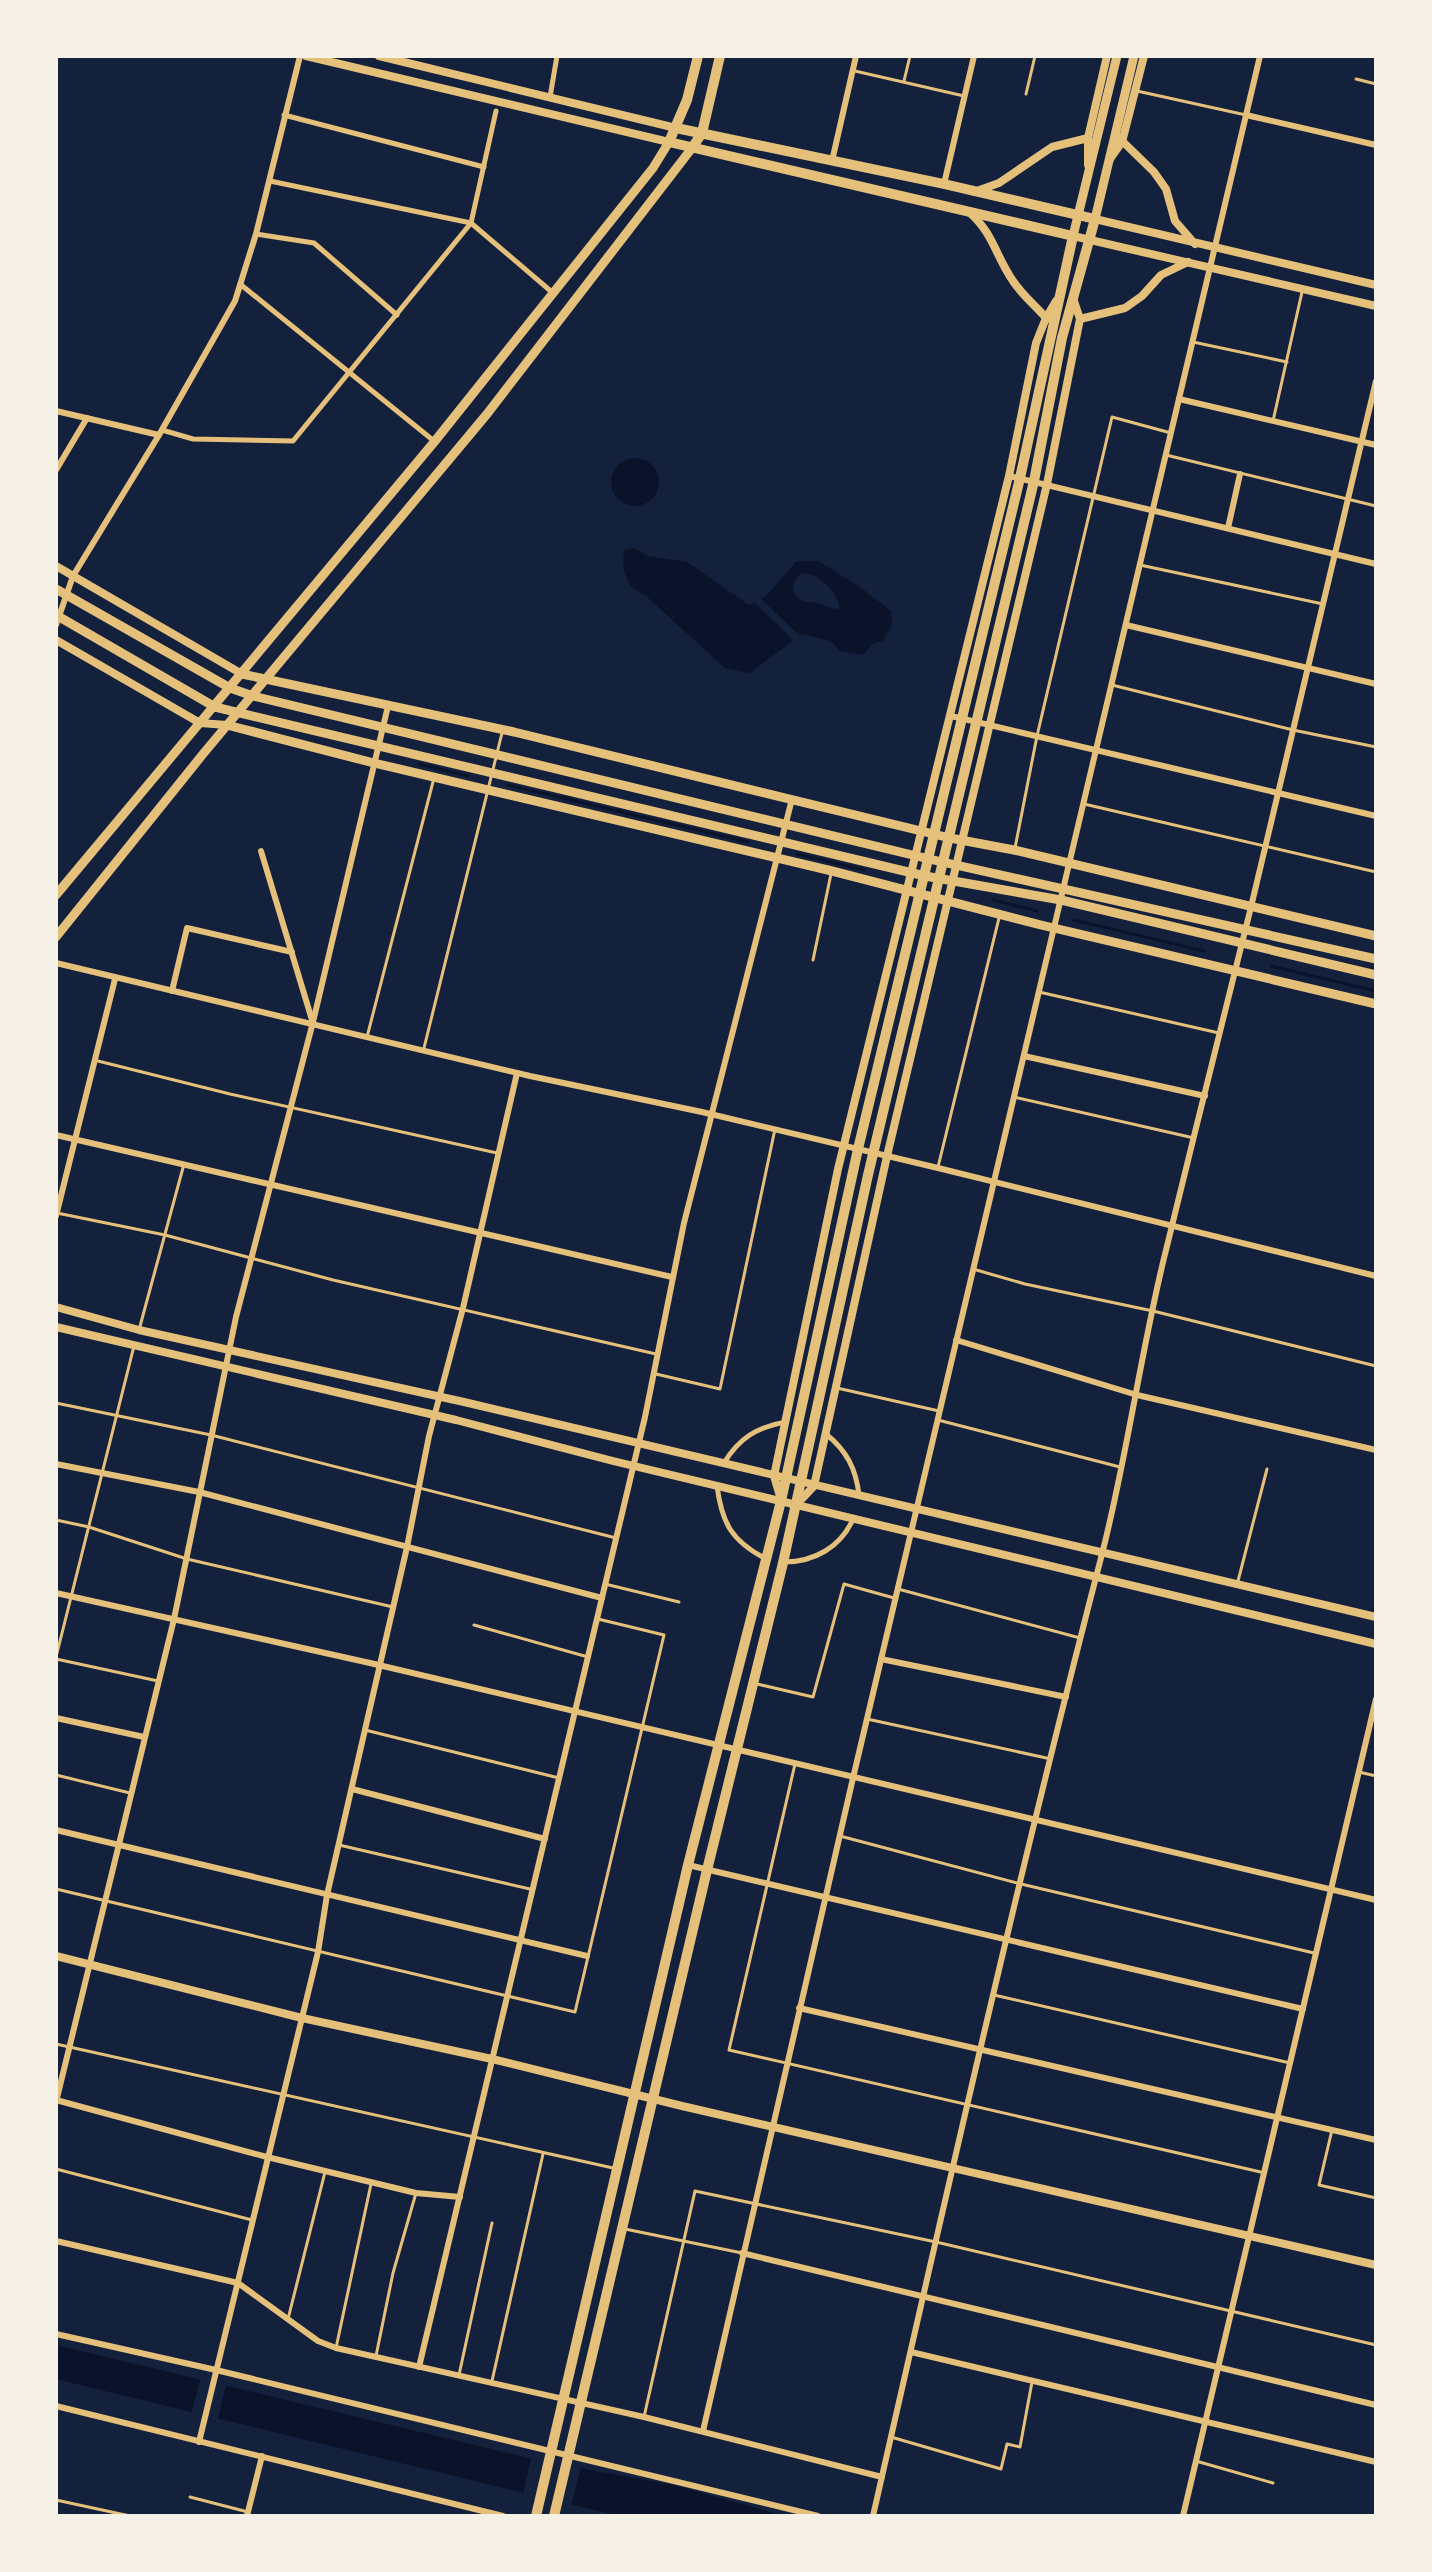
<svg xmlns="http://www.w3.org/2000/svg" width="1432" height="2572" viewBox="0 0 1432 2572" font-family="'PT Sans Narrow',sans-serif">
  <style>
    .water { fill: #0b132b; fill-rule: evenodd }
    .pier { fill: #14213d }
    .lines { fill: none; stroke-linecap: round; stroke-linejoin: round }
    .stream { stroke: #0b132b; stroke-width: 3 }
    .service { stroke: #e5c07b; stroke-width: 3 }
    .pedestrian { stroke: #e5c07b; stroke-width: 5 }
    .minor { stroke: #e5c07b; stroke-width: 6 }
    .tertiary { stroke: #e5c07b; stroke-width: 8 }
    .secondary { stroke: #e5c07b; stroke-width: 9 }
    .primary { stroke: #e5c07b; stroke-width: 10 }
  </style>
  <rect width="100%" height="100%" fill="#14213d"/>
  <g class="water">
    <circle cx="635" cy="482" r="24"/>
    <path d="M635,548L648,556L687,562L749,605L767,595L797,561H819L864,590L891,611L892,624L884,640L871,645L863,655L840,651L831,641L802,634L750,673L725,668L646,596C624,586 622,572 624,550ZM801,573C819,573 838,592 840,609C827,609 817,600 805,602C789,594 790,585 801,573Z"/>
    <polygon points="56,2345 546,2462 674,2485 784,2516 619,2516 56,2379"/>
  </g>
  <g class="pier">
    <polygon points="758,596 802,638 794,641 751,599"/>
    <polygon points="201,2376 227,2381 217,2422 191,2416"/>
    <polygon points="532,2454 582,2464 570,2509 522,2498"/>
  </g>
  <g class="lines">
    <g class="stream">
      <polyline points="419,764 468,776"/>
      <polyline points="508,785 748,842"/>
      <polyline points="797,854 865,870"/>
      <polyline points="993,900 1037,911"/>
      <polyline points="1074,920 1204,951"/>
      <polyline points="1271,966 1376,991"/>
    </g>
    <g class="service">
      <polyline points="855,71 964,96"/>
      <polyline points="1356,79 1376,84"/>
      <polyline points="904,81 910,56"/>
      <polyline points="1137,91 1246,115"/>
      <polyline points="1026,94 1035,56"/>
      <polyline points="1193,342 1287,362"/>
      <polyline points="1273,421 1302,292"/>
      <polyline points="1166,455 1376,506"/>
      <polyline points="1140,565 1323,604"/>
      <polyline points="1112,685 1293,730 1376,747"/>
      <polyline points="1084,804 1376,872"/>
      <polyline points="1015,848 1037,736 1112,417 1171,433"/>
      <polyline points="813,960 831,874"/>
      <polyline points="1039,992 1219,1033"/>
      <polyline points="367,1037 434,778"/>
      <polyline points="424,1048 502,733"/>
      <polyline points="94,1060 230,1094 497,1153"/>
      <polyline points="1014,1097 1194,1138"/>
      <polyline points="938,1167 999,918"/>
      <polyline points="57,1213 165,1235 333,1280 656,1354"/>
      <polyline points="973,1269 1025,1284 1153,1311 1376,1366"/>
      <polyline points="139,1330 184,1164"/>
      <polyline points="656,1374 720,1389 775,1129"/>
      <polyline points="837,1388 939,1411"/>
      <polyline points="56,1403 211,1435 616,1538"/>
      <polyline points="938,1420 1120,1467"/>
      <polyline points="56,1520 89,1527 187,1559 393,1607"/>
      <polyline points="1238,1581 1267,1469"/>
      <polyline points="605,1584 679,1602"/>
      <polyline points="898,1589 1080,1638"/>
      <polyline points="474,1625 588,1657"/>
      <polyline points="56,1657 134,1346"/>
      <polyline points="56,1659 158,1681"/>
      <polyline points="757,1684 813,1697 844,1584 894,1598"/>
      <polyline points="867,1719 1051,1759"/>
      <polyline points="365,1730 559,1778"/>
      <polyline points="795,1764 729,2050 1265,2173"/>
      <polyline points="1359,1772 1376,1776"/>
      <polyline points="56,1775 130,1793"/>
      <polyline points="840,1836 1021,1884 1314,1953"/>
      <polyline points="339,1845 530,1889"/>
      <polyline points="56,1889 575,2012 664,1635 598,1619"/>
      <polyline points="994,1995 1290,2063"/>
      <polyline points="56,2044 613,2168"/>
      <polyline points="1332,2130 1319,2185 1376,2198"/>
      <polyline points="56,2169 252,2220"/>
      <polyline points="625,2229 742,2253"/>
      <polyline points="288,2319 325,2172"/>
      <polyline points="336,2348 371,2184"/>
      <polyline points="376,2356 393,2273 416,2193"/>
      <polyline points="459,2375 492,2223"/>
      <polyline points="492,2381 543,2154"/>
      <polyline points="644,2417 695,2191 936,2242 1376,2345"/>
      <polyline points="891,2437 1001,2469 1007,2444 1020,2447 1032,2382"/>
      <polyline points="1196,2461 1273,2483"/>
      <polyline points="190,2497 248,2512"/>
      <polyline points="56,2500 130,2516"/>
    </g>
    <g class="pedestrian">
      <polyline points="550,97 557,56"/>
      <polyline points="284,115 484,167"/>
      <polyline points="270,181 471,223 553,293"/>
      <polyline points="256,234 314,243 397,315"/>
      <polyline points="240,284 434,441"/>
      <polyline points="162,430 193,439 293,441 471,223 496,111"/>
      <path d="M826,1434C847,1451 856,1469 859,1495"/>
      <path d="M724,1463C739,1438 757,1427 786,1422"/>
      <path d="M717,1486C722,1524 732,1541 766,1559"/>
      <path d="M784,1562C814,1562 841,1547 853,1519"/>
    </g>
    <g class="minor">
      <polyline points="1246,115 1376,145"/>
      <polyline points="832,161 856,56"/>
      <polyline points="944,184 974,56"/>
      <polyline points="1179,399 1376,445"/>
      <polyline points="56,411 159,435"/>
      <polyline points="56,470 87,418"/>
      <polyline points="1009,476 1376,564"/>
      <polyline points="1228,528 1240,474"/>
      <polyline points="56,625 73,576 159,435 235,301 256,234 300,56"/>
      <polyline points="1126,625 1376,684"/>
      <polyline points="951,716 1376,816"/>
      <polyline points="261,851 312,1020"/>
      <polyline points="56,963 530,1076 702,1112 938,1168 1376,1276"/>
      <polyline points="172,991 187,928 292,952"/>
      <polyline points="1024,1056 1205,1096"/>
      <polyline points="56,1135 672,1277"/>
      <polyline points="56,1216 115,979"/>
      <polyline points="956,1340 1137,1395 1376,1450"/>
      <polyline points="56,1464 199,1492 602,1598"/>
      <polyline points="56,1593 370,1663 1376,1900"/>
      <polyline points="881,1659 1066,1697"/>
      <polyline points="56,1718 144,1737"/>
      <polyline points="352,1789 545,1839"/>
      <polyline points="56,1830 587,1956"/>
      <polyline points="688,1865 1303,2009"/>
      <polyline points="799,2008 1376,2140"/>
      <polyline points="56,2100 267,2157 416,2193 460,2197"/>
      <polyline points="56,2102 174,1619 236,1317 313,1022 388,706"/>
      <polyline points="56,2241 238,2283 318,2341 336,2348 644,2417 882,2477"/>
      <polyline points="742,2253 1376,2405"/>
      <polyline points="56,2334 216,2370 818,2516"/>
      <polyline points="911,2352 1376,2462"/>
      <polyline points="419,2367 645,1417 684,1223 792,799"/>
      <polyline points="56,2406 503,2516"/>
      <polyline points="703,2431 853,1778 1260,56"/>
      <polyline points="199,2442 318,1952 327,1895 407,1547 429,1436 463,1308 517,1073"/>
      <polyline points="247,2516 262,2456"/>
      <path d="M873,2516C946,2195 1019,1873 1102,1554C1128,1453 1141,1348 1167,1246C1195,1133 1222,1020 1251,907L1376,381"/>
      <polyline points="1183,2516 1376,1699"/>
    </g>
    <g class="tertiary">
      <polyline points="306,56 669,142"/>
      <polyline points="379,56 676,128"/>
      <polyline points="1116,135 1154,172 1166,189 1175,221 1195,244"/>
      <polyline points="1110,159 1122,142 1144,56"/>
      <polyline points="1088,165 1088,138 1107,56"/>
      <polyline points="974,192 999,183 1052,147 1088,138"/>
      <path d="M969,212C994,234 995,255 1013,281C1022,295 1036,306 1047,319"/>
      <polyline points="1095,219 1376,285"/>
      <polyline points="1073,236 1376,306"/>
      <polyline points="1080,319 1125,308 1142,296 1161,275 1188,262"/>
      <polyline points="56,566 242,674"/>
      <polyline points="56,640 200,723 227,725"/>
      <polyline points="56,1307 139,1330 464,1402 1376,1617"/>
      <polyline points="56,1327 456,1420 613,1461 1376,1644"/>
      <polyline points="781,1500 774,1476 838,1169 1009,476 1036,343 1046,318 1056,301"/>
      <polyline points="797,1504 814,1486 887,1156 1047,484 1080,319 1074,301"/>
      <polyline points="56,1956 302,2018 492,2059 682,2106 1376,2265"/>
    </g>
    <g class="secondary">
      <polyline points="1095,219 1134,56"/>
      <polyline points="1073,236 1117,56"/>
      <polyline points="56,589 230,688 253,696 929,859 1376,959"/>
      <polyline points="56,615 215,707 925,876 1061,900 1376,975"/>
      <polyline points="242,674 514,732 950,838 1014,850 1376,936"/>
      <polyline points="227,725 374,763 832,871 1041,925 1376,1004"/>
      <polyline points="56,895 435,441 653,168 669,142"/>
      <polyline points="56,937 203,754 487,414 692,148"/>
    </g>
    <g class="primary">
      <polyline points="692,148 702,133 720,56"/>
      <polyline points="536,2516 688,1865 781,1501 858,1149 1020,478 1073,236 669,142 687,100 698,56"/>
      <polyline points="554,2516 707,1870 783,1563 868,1175 1034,481 1062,338 1095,219 944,184 676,128"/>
    </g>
  </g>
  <rect width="1432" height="2572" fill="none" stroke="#f6f1e7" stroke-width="116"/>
</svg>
